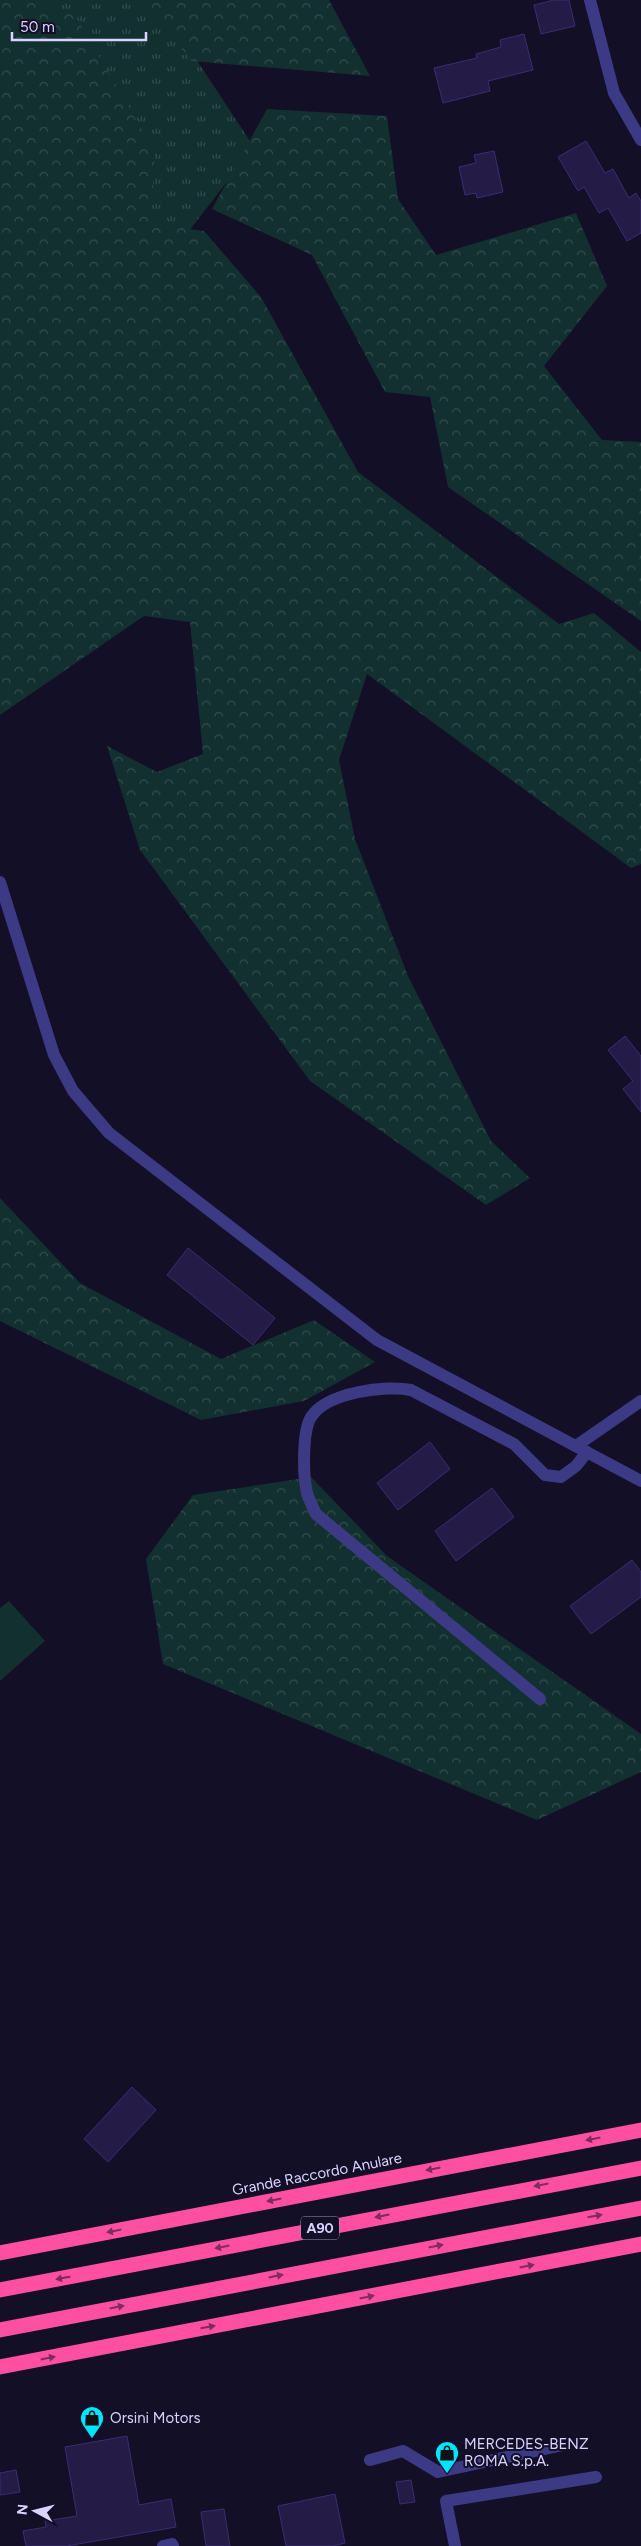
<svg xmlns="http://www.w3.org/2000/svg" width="641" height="2546" viewBox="0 0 641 2546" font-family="Figtree,sans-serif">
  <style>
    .grass { fill: url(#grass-tufts) }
    .forest { fill: url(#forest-crowns) }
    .pitch { fill: #12302f }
    .building { fill: #241b47; stroke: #3b2d73 }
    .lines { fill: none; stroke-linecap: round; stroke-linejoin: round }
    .minor { stroke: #3d3a85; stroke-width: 12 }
    .highway { stroke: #ff4fa3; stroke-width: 15 }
    .oneway { fill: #7d2c5e }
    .labels { text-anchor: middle; stroke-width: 4; stroke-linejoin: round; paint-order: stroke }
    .shield { fill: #130f26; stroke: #9e99be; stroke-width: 1 }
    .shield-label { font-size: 14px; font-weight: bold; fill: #d9d4ff }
    .street-label { font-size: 15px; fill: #d9d4ff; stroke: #130f26 }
    .poi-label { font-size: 15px; fill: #d9d4ff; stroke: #130f26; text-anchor: start }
  </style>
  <defs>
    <pattern id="grass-tufts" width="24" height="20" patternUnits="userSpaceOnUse" patternTransform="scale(1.25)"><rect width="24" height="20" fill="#12302f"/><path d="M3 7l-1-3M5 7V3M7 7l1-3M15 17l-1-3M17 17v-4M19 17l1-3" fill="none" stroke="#344d4e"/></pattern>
    <pattern id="forest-crowns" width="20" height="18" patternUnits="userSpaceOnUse" patternTransform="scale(1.25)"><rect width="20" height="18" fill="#12302f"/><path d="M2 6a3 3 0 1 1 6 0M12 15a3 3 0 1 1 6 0" fill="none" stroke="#344d4e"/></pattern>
  </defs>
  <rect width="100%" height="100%" fill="#130f26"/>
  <polygon class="grass" points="0,0 157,0 254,147 147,285"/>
  <g class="forest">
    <polygon points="0,0 23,0 75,15 155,152 151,224 204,231 261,297 358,472 559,624 594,613 641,652 641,864 631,868 367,674 339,760 355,839 408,976 491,1141 530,1178 486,1205 310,1081 140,850 107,746 157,772 203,754 190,622 144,616 0,715"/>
    <polygon points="146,0 329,0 370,76 191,61"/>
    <polygon points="267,109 387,116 398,199 436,255 576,213 607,286 544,366 602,440 641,442 641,621 448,487 430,397 385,392 312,255 212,209"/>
    <polygon points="0,1198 80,1283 221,1359 314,1320 375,1362 304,1401 201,1420 0,1321"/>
    <polygon points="311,1477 387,1556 641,1734 641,1772 537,1820 163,1664 146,1559 193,1495"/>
  </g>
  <polygon class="pitch" points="9,1601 45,1641 0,1681 0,1608"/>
  <g class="building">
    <polygon points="554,0 569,0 575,26 541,34 534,5"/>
    <polygon points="524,34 533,70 488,81 490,91 443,103 434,68 477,58 476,54 501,47 500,40"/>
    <polygon points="586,141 605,173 613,169 629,198 636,193 641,201 641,233 627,241 608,208 599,213 584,187 578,191 558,157"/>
    <polygon points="494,151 503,192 477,198 476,193 465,195 459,167 476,163 474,155"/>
    <polygon points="625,1036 641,1056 641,1112 623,1089 633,1081 608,1050"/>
    <polygon points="188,1248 275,1318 253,1345 167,1275"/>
    <polygon points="430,1442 450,1469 398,1510 377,1483"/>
    <polygon points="492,1488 514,1517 456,1561 435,1531"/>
    <polygon points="632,1560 641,1572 641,1597 591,1634 570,1606"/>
    <polygon points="132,2087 156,2110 108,2162 84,2139"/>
    <polygon points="127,2436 139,2505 171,2499 176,2527 67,2546 26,2546 23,2531 46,2527 45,2521 77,2516 65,2447"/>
    <polygon points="16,2470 20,2492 0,2495 0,2473"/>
    <polygon points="411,2480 415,2502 400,2504 396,2482"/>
    <polygon points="335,2494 345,2543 333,2546 286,2546 278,2506"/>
    <polygon points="224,2509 230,2546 206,2546 201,2512"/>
  </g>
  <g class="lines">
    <g class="minor">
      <polyline points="590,0 614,93 641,140"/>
      <polyline points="0,882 54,1055 73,1091 109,1133 377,1340 641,1481"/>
      <polyline points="576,1446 641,1401"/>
      <path d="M540,1699L316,1514C313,1507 309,1500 307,1493C303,1476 302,1432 311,1417C327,1392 386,1385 411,1390L514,1444L545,1475L561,1477L576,1466L587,1452"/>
      <polyline points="370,2460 403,2451 438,2472 563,2445"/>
      <polyline points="163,2546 172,2544 173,2546"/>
      <polyline points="455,2546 446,2501 596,2477"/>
    </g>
    <g class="highway">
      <polyline points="0,2253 641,2130"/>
      <polyline points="0,2290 641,2168"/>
      <polyline points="0,2330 641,2208"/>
      <polyline points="0,2367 641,2244"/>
    </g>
  </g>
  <defs><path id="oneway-solid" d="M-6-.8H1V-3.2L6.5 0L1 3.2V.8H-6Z" transform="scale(1.25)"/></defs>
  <g class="oneway">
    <use href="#oneway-solid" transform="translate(593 2139) rotate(169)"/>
    <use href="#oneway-solid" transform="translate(433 2169) rotate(169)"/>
    <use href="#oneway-solid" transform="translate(541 2185) rotate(169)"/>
    <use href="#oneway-solid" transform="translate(274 2200) rotate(169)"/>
    <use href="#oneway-solid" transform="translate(382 2216) rotate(169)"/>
    <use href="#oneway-solid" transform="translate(595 2216) rotate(-10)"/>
    <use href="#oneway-solid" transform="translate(114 2231) rotate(169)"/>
    <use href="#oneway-solid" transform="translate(436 2246) rotate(-11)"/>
    <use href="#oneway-solid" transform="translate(222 2247) rotate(169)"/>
    <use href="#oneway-solid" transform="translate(527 2266) rotate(-11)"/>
    <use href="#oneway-solid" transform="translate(276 2276) rotate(-11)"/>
    <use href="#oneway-solid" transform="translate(63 2278) rotate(169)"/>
    <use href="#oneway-solid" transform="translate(367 2297) rotate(-12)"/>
    <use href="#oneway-solid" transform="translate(117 2307) rotate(-11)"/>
    <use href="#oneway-solid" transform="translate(208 2327) rotate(-10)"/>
    <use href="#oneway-solid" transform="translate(48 2358) rotate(-11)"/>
  </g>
  <defs>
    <g id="shop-pin" transform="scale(1.25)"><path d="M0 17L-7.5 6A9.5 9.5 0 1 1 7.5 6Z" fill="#00e5ff" stroke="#130f26"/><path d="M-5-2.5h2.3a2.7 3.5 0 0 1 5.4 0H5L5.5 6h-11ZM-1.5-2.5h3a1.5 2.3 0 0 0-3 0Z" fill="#111"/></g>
  </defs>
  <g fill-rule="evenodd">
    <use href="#shop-pin" x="92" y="2418"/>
    <use href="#shop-pin" x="447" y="2453"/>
  </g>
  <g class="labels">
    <rect class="shield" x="301" y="2216.5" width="38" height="23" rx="4"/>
    <g class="shield-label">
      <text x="320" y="2233">A90</text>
    </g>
    <g class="street-label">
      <text transform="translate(317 2174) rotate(-11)" y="5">Grande Raccordo Anulare</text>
    </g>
    <g class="poi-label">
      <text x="110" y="2423">Orsini Motors</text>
      <text x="464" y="2449">MERCEDES-BENZ<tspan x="464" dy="17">ROMA S.p.A.</tspan></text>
    </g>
  </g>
  <g transform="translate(35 2511) rotate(277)" stroke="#130f26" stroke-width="4" paint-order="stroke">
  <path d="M0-4L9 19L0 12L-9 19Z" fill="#d9d4ff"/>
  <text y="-8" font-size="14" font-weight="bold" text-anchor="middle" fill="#d9d4ff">N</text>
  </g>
  <path d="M12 32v8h134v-8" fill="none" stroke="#d9d4ff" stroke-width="2.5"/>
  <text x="20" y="32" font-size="15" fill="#d9d4ff" stroke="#130f26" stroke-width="4" paint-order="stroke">50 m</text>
</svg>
